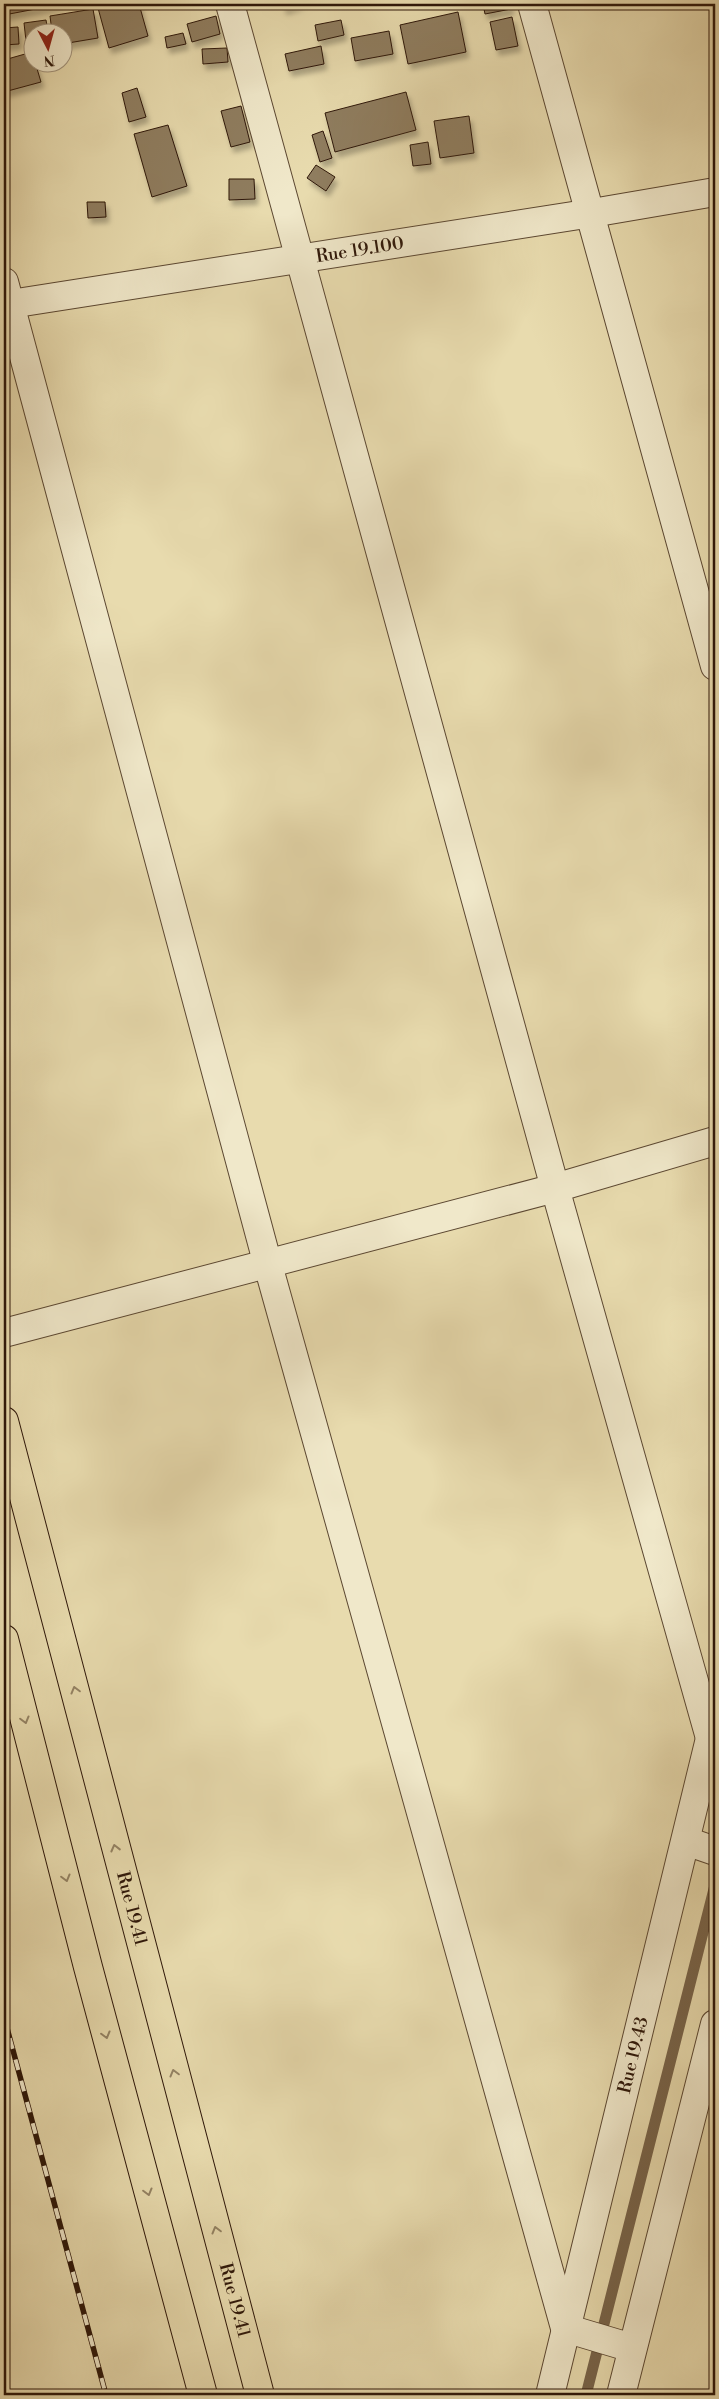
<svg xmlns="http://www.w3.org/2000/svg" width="719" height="2399" viewBox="0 0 719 2399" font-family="'Libre Bodoni',serif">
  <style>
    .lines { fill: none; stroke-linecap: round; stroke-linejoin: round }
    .stream { stroke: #78644a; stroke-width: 11 }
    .building { fill: #8f7d5f; stroke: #2e1709; filter: url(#shadow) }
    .minor-casing { stroke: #5c4832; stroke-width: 30 }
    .major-casing { stroke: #2e1709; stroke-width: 30 }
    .minor { stroke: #f0e8ca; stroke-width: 28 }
    .major { stroke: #e8dbae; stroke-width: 28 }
    .rail-casing { stroke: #2e1709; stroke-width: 5.5 }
    .rail { stroke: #f0e8ca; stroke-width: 4; stroke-dasharray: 11; stroke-linecap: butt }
    .oneway { stroke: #948364 }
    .labels { text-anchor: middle; stroke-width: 4; stroke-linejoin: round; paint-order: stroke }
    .street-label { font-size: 18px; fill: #2e1709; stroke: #f0e8ca }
  </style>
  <defs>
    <filter id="shadow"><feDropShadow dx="3" dy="5.5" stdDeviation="2.5" flood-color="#0004"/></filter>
  </defs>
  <rect width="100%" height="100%" fill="#e8dbae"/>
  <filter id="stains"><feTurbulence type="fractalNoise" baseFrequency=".004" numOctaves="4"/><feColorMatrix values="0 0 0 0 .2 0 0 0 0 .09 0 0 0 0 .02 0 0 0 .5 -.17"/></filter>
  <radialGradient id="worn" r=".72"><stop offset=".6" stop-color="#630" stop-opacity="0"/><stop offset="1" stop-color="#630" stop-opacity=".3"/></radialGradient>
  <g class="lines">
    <polyline class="stream" points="586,2395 715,1885"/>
  </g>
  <g class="building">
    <polygon points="4,4 62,4 4,15"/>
    <polygon points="111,4 139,4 148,36 109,48 98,8"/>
    <polygon points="282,4 300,4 284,9"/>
    <polygon points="483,4 510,4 511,9 485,14"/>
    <polygon points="93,9 98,38 62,44 62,32 52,32 50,16"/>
    <polygon points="458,12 466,52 408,64 400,25"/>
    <polygon points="216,16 220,34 192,42 187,24"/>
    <polygon points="512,17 518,46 496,50 490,22"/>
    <polygon points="46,20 48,32 32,32 32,41 26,41 24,23"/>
    <polygon points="341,20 344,35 318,41 315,25"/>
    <polygon points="18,27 19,44 4,45 4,28"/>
    <polygon points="389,31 393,54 355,61 351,38"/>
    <polygon points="183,33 186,44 167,48 165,37"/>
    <polygon points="321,46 324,64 289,71 285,54"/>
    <polygon points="227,48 228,62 203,64 202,49"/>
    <polygon points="32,52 32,62 35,62 41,82 4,92 4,60"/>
    <polygon points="137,88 146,117 129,122 122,93"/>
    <polygon points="406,92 416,130 335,152 325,113"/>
    <polygon points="241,106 250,142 231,147 221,111"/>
    <polygon points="469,116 474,153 440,158 434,121"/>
    <polygon points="168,125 187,186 152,197 134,134"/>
    <polygon points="323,131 332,158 320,162 312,135"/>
    <polygon points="428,142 431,164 413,166 410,145"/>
    <polygon points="316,165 335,177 326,191 307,178"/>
    <polygon points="229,179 254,179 255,199 229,200"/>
    <polygon points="87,202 105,202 106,217 88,218"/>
  </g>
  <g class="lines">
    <g class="minor-casing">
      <g id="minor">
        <polyline points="230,4 555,1188 710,1738"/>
        <polyline points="532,4 715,666"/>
        <polyline points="4,282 268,1265 565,2328 632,2348"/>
        <path id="s1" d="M4,305L592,213L715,192"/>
        <polyline points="4,1333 555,1188 715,1141"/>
        <polyline points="686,1841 715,1851"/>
        <path id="s2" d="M550,2395L714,1722"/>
        <polyline points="621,2395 715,2024"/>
      </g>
    </g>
    <g class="major-casing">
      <g id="major">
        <path id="s3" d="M4,1421L260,2395"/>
        <polyline points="4,1639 88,1967 203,2395"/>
      </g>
    </g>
    <use href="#minor" class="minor"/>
    <use href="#major" class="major"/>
    <g class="rail-casing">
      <polyline id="rail" points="4,2017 106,2395"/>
    </g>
    <use href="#rail" class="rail"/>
  </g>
  <defs><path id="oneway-chevron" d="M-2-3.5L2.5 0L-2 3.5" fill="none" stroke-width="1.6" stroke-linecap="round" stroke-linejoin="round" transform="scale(1.25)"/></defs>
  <g class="oneway">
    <use href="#oneway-chevron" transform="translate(75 1690) rotate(-105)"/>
    <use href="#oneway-chevron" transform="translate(25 1720) rotate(75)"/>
    <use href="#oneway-chevron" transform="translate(115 1848) rotate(-104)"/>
    <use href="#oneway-chevron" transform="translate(66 1878) rotate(75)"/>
    <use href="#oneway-chevron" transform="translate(106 2035) rotate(75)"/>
    <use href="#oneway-chevron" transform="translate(174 2073) rotate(-105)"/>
    <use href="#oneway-chevron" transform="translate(148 2192) rotate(75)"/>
    <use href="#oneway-chevron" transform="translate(216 2230) rotate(-105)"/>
  </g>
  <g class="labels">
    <g class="street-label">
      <text dy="6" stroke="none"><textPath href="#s1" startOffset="360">Rue 19.100</textPath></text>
      <text dy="6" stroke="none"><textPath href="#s3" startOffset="504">Rue 19.41</textPath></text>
      <text dy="6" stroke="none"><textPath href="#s2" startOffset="350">Rue 19.43</textPath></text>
      <text dy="6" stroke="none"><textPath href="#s3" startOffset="909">Rue 19.41</textPath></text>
    </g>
  </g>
  <rect width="719" height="2399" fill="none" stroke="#e8dbae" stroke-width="20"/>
  <rect x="5" y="5" width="709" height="2389" fill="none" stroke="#2e1709" stroke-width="2.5"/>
  <rect x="10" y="10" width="699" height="2379" fill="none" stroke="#2e1709"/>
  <g transform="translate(48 48) rotate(174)"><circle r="24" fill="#f0e8ca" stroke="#a2947d"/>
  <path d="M0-4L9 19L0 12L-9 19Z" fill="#8f2418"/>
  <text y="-8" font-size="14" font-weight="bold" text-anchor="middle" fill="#2e1709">N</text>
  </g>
  <rect width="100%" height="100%" filter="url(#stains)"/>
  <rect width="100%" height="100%" fill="url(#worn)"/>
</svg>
